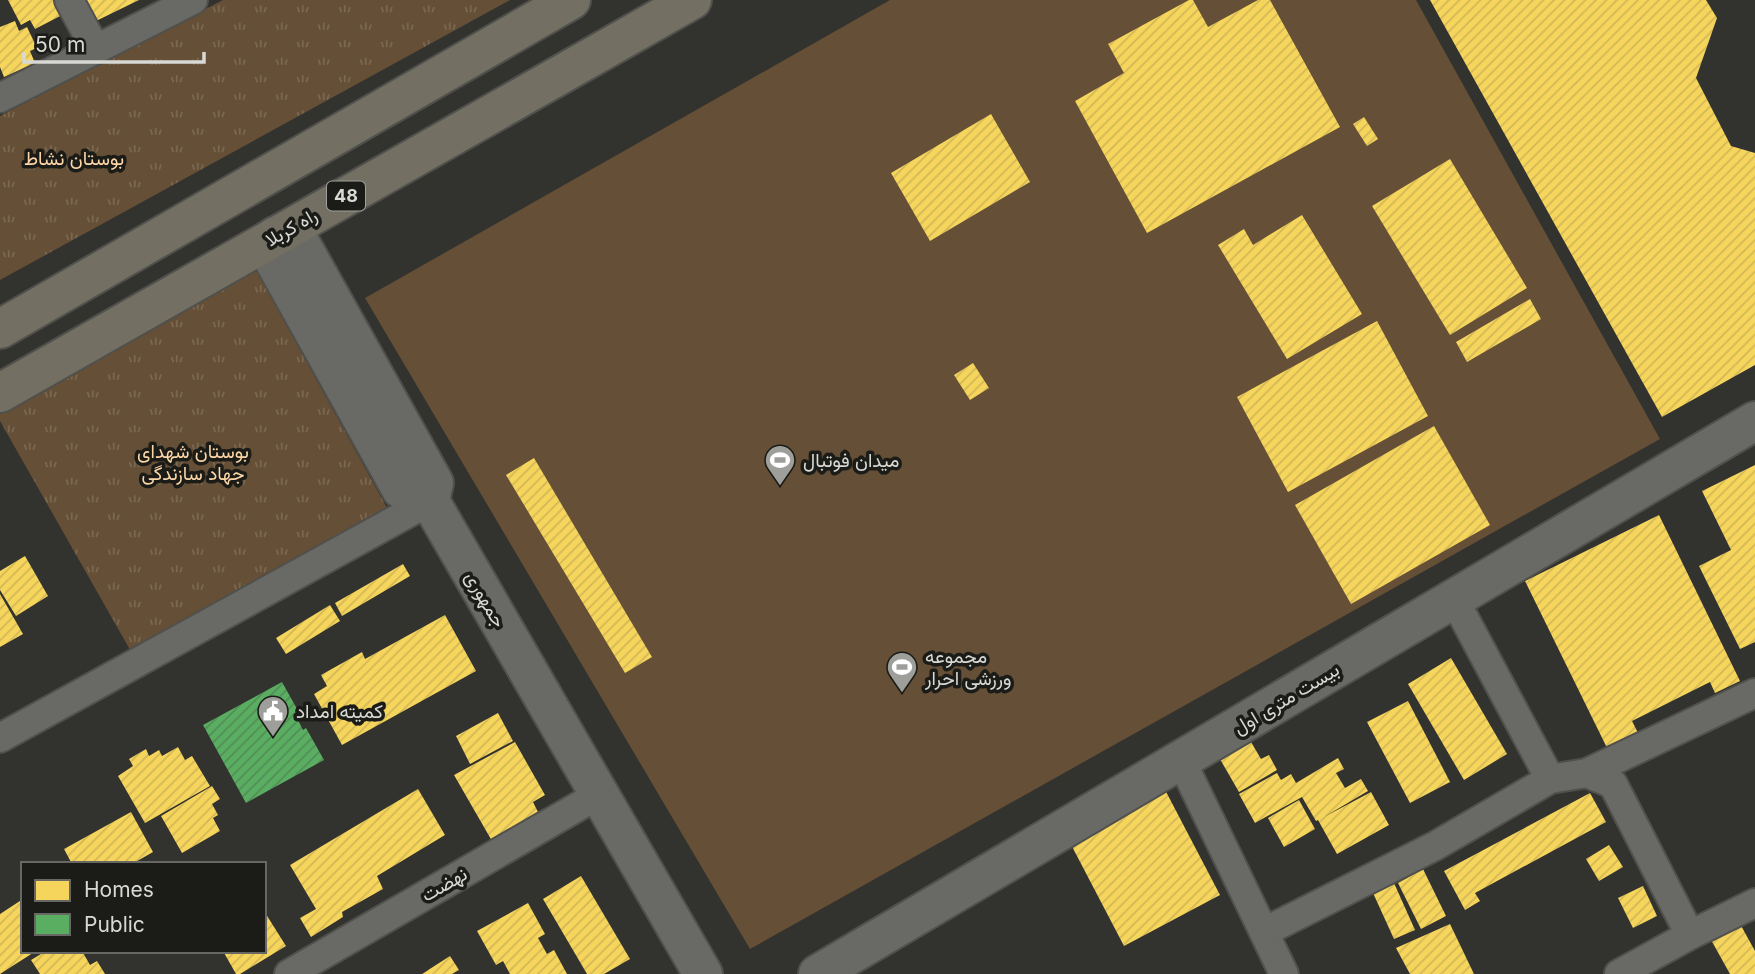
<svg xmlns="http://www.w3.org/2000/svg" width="1755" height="974" viewBox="0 0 1755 974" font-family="Inter,Vazirmatn,sans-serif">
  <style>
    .park { fill: url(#park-tufts) }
    .pitch { fill: #654f36 }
    .homes { fill: url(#homes-hatch) }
    .public { fill: url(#public-hatch) }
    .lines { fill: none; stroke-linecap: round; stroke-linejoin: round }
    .street-casing { stroke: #50504c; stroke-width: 32 }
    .secondary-casing { stroke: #50504c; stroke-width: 42 }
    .primary-casing { stroke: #50504c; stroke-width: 42 }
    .street { stroke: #696965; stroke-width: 28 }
    .secondary { stroke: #696965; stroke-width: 38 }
    .primary { stroke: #737063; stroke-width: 38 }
    .labels { text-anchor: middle; stroke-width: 7; stroke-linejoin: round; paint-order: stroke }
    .shield { fill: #1b1c18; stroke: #9fa09c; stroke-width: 2 }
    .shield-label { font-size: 18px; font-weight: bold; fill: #d8d9d4 }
    .park-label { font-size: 19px; fill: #fdd6a7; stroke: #1b1c18 }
    .street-label { font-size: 19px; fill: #d8d9d4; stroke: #1b1c18 }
    .poi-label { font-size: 19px; fill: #d8d9d4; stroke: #1b1c18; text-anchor: start }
  </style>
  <defs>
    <pattern id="park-tufts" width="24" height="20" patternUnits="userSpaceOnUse" patternTransform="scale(1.75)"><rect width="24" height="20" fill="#654f36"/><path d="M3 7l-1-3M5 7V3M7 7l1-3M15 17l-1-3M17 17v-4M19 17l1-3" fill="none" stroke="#7a6852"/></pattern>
    <pattern id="homes-hatch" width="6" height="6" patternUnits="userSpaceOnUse" patternTransform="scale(1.75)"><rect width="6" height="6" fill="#f6d55c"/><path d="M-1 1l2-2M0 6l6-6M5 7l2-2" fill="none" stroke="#d2b756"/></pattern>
    <pattern id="public-hatch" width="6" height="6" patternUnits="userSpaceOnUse" patternTransform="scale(1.75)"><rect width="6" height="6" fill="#5aae61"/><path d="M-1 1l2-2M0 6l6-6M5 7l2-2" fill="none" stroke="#528d57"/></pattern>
  </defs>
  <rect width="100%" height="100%" fill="#32322e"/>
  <g class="park">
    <polygon points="223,0 510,0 0,280 0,116"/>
    <polygon points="255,268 387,508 133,655 0,421 0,414"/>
  </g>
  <polygon class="pitch" points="890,0 1416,0 1660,439 750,949 365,298"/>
  <g class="homes">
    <polygon points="8,0 59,0 66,13 35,29 30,20 21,25"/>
    <polygon points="86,0 139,0 96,21"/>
    <polygon points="1189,0 1193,0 1208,27 1258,0 1270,0 1340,127 1147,233 1075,101 1124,73 1108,44"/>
    <polygon points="1430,0 1706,0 1717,18 1696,78 1731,146 1755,153 1755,365 1662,417"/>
    <polygon points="15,21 19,31 27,27 37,48 30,51 35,63 4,77 0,67 0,27"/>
    <polygon points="991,114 1030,182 930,241 891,173"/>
    <polygon points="1364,117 1378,139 1367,146 1353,124"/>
    <polygon points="1450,159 1527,288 1450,335 1372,206"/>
    <polygon points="1302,215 1362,314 1287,359 1218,245 1244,229 1253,245"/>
    <polygon points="1530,299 1541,319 1467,362 1456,342"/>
    <polygon points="1377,321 1428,416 1288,492 1237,397"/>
    <polygon points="973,363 989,388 970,400 954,375"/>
    <polygon points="1434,426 1490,525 1351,604 1295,505"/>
    <polygon points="534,458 652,657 625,673 506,475"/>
    <polygon points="1755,465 1755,642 1740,649 1699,566 1731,550 1702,491"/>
    <polygon points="1659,515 1740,681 1715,693 1710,682 1632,721 1641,739 1610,754 1525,581"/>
    <polygon points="25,556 48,596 16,616 0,590 0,571"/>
    <polygon points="403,564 410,576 342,616 335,603"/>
    <polygon points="0,594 23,634 0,647"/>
    <polygon points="330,605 340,621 286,654 276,638"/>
    <polygon points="445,615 476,671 342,745 314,694 327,686 321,675 362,652 365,659"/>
    <polygon points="1451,658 1507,754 1464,780 1408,684"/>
    <polygon points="1408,701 1450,782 1410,803 1367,722"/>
    <polygon points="498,713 513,741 470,764 456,736"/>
    <polygon points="1244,730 1261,759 1269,755 1277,770 1239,792 1213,747"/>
    <polygon points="515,742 545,795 533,802 540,816 492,841 454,775"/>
    <polygon points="178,747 185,760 192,756 210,786 145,823 118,776 133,766 129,759 146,749 149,756 159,750 162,756"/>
    <polygon points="1338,758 1344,769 1336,773 1345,788 1361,779 1368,791 1324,817 1371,792 1389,825 1337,854 1318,820 1316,821 1302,797 1255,823 1239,794 1277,773 1281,780 1291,774 1296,783"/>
    <polygon points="1162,784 1220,895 1124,946 1066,835"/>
    <polygon points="212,786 220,799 212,804 218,815 213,818 220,831 182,853 161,816"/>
    <polygon points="418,789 445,835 377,876 383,889 342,912 343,917 311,937 300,918 316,909 290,865"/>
    <polygon points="1590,793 1606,822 1475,893 1480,901 1465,910 1444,871"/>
    <polygon points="1299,800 1315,829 1284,847 1268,818"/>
    <polygon points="131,812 153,852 132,864 72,864 64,849"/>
    <polygon points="1609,845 1623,867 1599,881 1586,859"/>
    <polygon points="1423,869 1446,916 1421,929 1398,883"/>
    <polygon points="581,876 630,959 604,974 587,974 543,899"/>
    <polygon points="1394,883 1415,930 1394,939 1373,893"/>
    <polygon points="1643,886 1657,916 1633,928 1618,898"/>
    <polygon points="23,899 23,951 36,951 0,974 0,914"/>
    <polygon points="528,903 545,934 538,938 547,954 554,950 567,974 510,974 503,961 496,965 477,931"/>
    <polygon points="264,911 286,946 240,974 236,974 223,951 264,951"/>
    <polygon points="1739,922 1755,951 1755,974 1730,974 1710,938"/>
    <polygon points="1450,924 1474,974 1410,974 1396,948"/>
    <polygon points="46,951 82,951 90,965 97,961 105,974 40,974 31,960"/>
    <polygon points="450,956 459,970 452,974 422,974"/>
  </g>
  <polygon class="public" points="282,682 301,716 297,718 303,730 306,728 324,760 246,803 203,725"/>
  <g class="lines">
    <g class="street-casing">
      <g id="street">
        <polyline points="69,0 96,50"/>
        <polyline points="0,98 193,0"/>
        <polyline points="1454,599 1550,779"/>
        <polyline points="0,738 430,501"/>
        <polyline points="1181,760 1284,974"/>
        <polyline points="1587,773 1755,693"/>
        <polyline points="1264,932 1435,846 1550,779 1587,773 1613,784 1690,935 1619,974"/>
        <polyline points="1690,935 1755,903"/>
        <polyline points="289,974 598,795"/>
      </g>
    </g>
    <g class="secondary-casing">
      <g id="secondary">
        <polyline points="430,501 401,489 267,248 275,236 298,239 434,483 430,501 703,974"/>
        <polyline points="818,974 1755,421"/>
      </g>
    </g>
    <g class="primary-casing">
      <g id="primary">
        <polyline points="0,329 571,0"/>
        <polyline points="0,393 692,0"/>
      </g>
    </g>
    <use href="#street" class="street"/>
    <use href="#secondary" class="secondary"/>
    <use href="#primary" class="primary"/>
  </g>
  <defs>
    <g id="stadium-pin" transform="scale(1.575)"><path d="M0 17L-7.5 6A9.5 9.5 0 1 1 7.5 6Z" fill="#9e9f9a" stroke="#1b1c18"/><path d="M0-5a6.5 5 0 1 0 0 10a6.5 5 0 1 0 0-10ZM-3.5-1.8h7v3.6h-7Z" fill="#fff"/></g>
    <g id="civic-pin" transform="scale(1.575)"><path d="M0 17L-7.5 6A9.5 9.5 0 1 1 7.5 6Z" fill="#9e9f9a" stroke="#1b1c18"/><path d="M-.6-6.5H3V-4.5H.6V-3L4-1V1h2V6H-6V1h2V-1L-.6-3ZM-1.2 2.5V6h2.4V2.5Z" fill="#fff"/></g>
  </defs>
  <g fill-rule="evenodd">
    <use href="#stadium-pin" x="780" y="460"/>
    <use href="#stadium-pin" x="902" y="667"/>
    <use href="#civic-pin" x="273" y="711"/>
  </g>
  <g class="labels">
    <rect class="shield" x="327" y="181.5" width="38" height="29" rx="5"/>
    <g class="shield-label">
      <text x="346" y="202">48</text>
    </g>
    <g class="park-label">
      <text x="74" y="165">بوستان نشاط</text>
      <text x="193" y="458">بوستان شهدای<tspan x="193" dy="22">جهاد سازندگی</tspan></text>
    </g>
    <g class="street-label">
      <text transform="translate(291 227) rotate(-30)" y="7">راه کربلا</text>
      <text transform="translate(486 599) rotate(60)" y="7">جمهوری</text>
      <text transform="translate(1286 698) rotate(-31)" y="7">بیست متری اول</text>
      <text transform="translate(444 884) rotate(-30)" y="7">نهضت</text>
    </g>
    <g class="poi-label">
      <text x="803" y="467">میدان فوتبال</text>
      <text x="925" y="663">مجموعه<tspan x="925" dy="22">ورزشی احرار</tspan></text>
      <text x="296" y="718">کمیته امداد</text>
    </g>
  </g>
  <rect x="21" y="862" width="245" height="91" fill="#1b1c18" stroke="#676863" stroke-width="2"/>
  <rect x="35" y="880" width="35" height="21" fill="#f6d55c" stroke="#676863" stroke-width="2"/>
  <text x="84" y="897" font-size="21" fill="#d8d9d4">Homes</text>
  <rect x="35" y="914" width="35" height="21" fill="#5aae61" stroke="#676863" stroke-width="2"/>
  <text x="84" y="932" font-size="21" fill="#d8d9d4">Public</text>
  <path d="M24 52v10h180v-10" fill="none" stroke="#d8d9d4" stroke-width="3.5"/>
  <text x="35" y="52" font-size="21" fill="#d8d9d4" stroke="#1b1c18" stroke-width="5" paint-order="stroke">50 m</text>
</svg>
